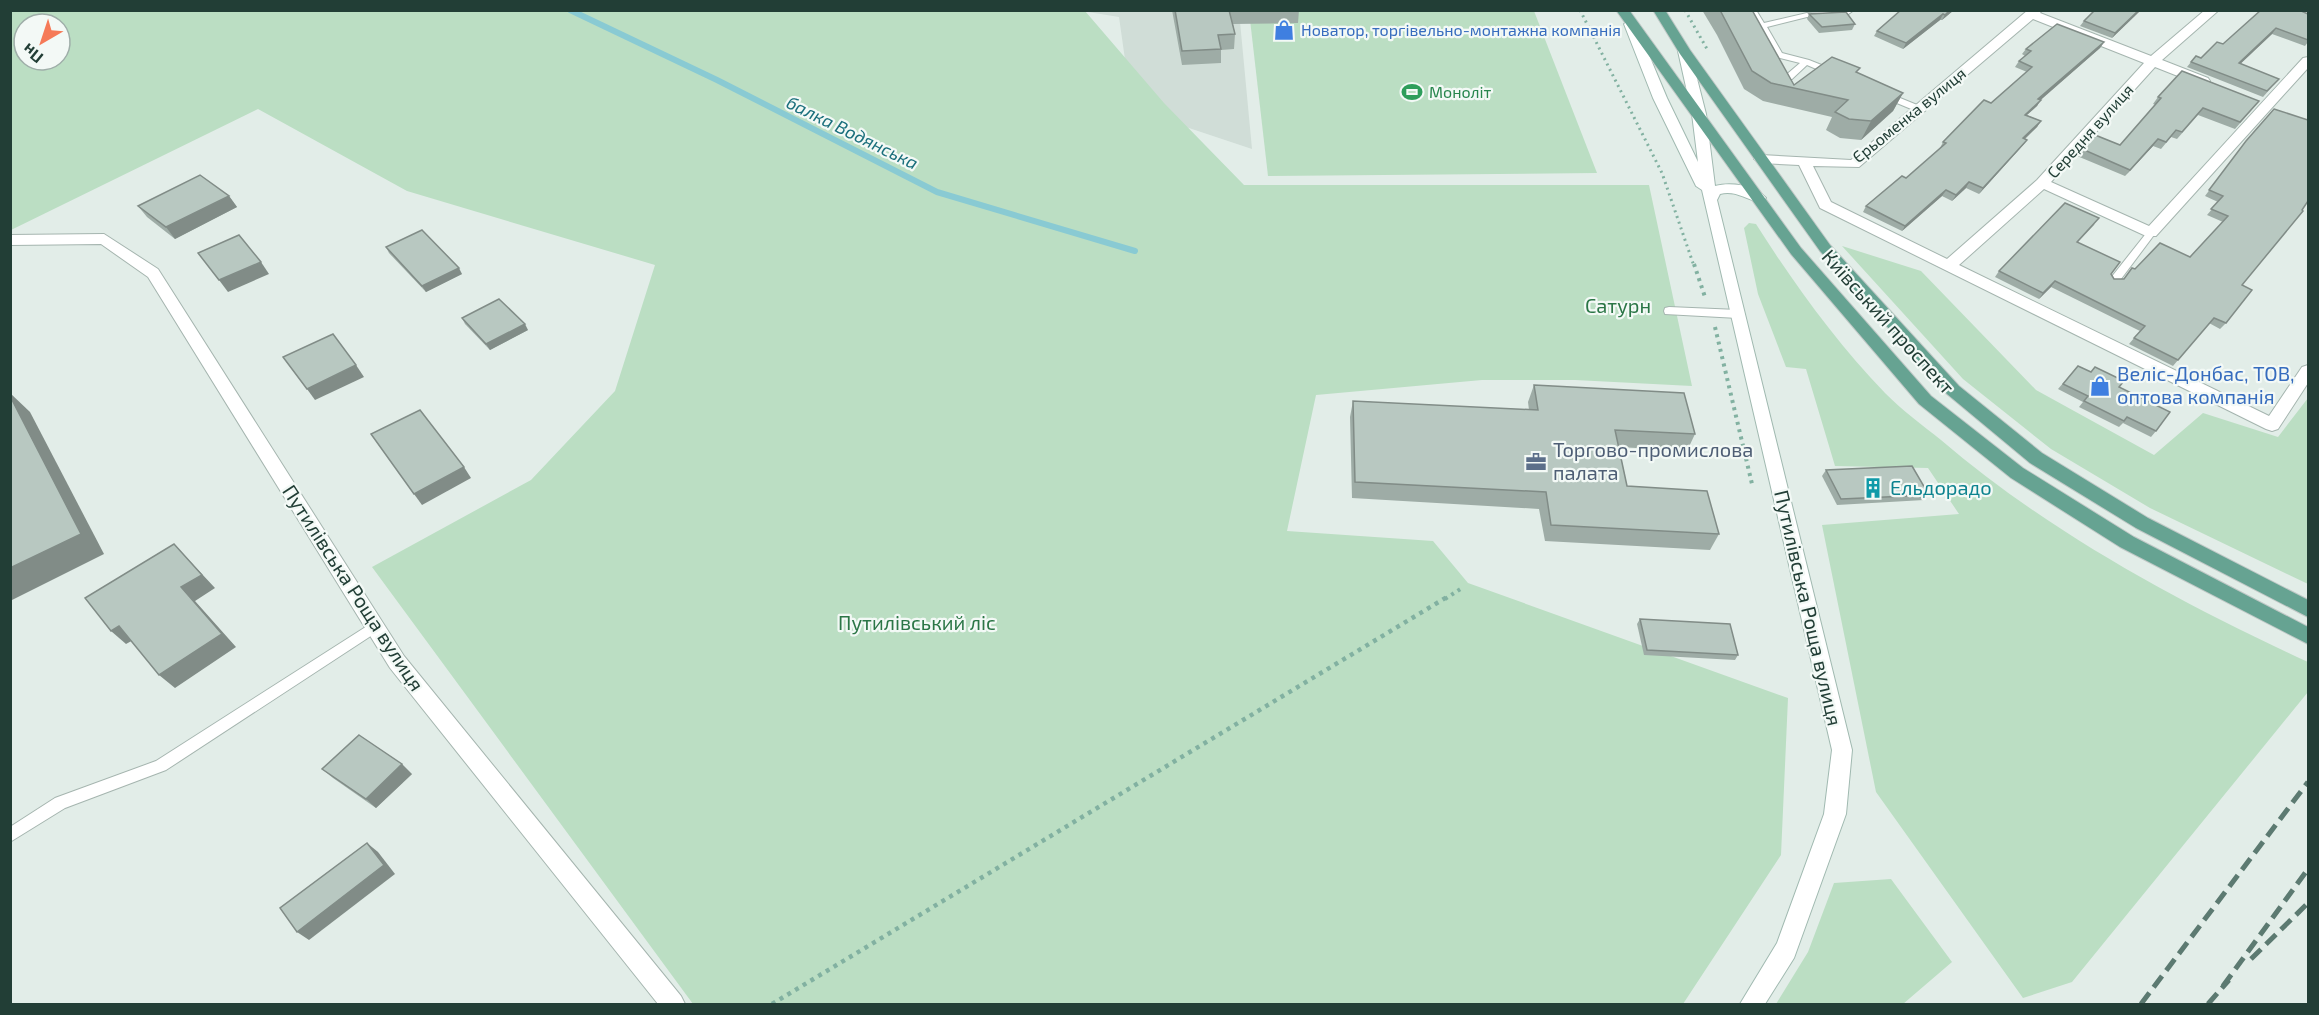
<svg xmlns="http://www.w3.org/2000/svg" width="2319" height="1015" viewBox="0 0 2319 1015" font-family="'Exo 2',sans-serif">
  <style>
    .built { fill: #d0ddd7 }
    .green { fill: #bbdec3; fill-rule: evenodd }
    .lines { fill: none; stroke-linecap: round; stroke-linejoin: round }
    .stream { stroke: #89cad3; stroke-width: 6 }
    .lane-casing { stroke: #a5b5af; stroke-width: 2 }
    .street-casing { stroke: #a5b5af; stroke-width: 2 }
    .secondary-casing { stroke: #a0b9b0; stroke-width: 2 }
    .primary-casing { stroke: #c1c9c7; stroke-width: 2 }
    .path-far2 { stroke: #82b1a1; stroke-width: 3; stroke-dasharray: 2 4; stroke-linecap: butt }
    .path-far1 { stroke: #82b1a1; stroke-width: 4; stroke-dasharray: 3 4.5; stroke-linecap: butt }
    .path { stroke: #82b1a1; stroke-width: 4.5; stroke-dasharray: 4 5; stroke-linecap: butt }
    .lane { fill: #fff; fill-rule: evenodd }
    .street { fill: #fff; fill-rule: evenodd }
    .secondary { fill: #fff; fill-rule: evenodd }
    .primary { fill: #66a392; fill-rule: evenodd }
    .rail { stroke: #5c7a71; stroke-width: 5; stroke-dasharray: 14 7; stroke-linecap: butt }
    .wall { fill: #9eaca6 }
    .shaded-wall { fill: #818c87 }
    .building { fill: #b8c8c1; stroke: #818c87; stroke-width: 1.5 }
    .labels { text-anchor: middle; stroke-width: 4.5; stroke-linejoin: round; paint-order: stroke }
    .far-shop-label { font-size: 16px; fill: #366cbe; stroke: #f3f9f6; text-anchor: start }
    .far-leisure-label { font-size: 16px; fill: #27864d; stroke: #f3f9f6; text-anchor: start }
    .far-street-label { font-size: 16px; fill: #223e36; stroke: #f3f9f6 }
    .far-water-label { font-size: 18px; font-style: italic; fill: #1a6f7c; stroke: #f3f9f6 }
    .park-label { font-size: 20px; fill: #2b7646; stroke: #f3f9f6 }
    .street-label { font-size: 20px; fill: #223e36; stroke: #f3f9f6 }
    .shop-label { font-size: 20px; fill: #366cbe; stroke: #f3f9f6; text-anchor: start }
    .service-label { font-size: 20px; fill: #4e5e75; stroke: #f3f9f6; text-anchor: start }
    .culture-label { font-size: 20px; fill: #0d838f; stroke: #f3f9f6; text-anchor: start }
  </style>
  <rect width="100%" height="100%" fill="#e2ede8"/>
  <polygon class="built" points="1082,11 1239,11 1252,149 1132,109 1119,17"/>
  <g class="green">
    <path d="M11,10L1085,11L1164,103L1244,185H1649L1692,386L1575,380H1482L1316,395L1287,531L1433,541L1468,583L1788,698L1781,855L1683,1004H693L372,567L531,480L615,391L655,265L407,191L258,109L11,230ZM24,24H60V60H24Z"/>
    <polygon points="1249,11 1534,11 1597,173 1268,176"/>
    <path d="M1749,223L1756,224C1794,284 1836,342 1885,393C1902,410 1922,425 1941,440C2050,533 2178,602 2308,662V692L2072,982L2023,998L1876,792L1822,525L1959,514L1928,468L1835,466L1806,369L1786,367L1758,294L1744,228Z"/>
    <polygon points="1842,246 1921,271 2036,390 2154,455 2203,413 2278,437 2308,398 2308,584 2150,508 2051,449 1963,379"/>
    <polygon points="1891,879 1952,962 1903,1004 1776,1004 1808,952 1834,883"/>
  </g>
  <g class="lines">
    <polyline class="stream" points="570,10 717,80 937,192 1135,251"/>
    <g class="lane-casing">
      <g id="lane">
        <polygon points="1748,10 1756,10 1764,23 1807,13 1854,10 1847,15 1807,17 1767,27 1782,53 1809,60 1834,70 1834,74 1828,74 1807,65 1792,79 1786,79 1786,75 1800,63 1776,57"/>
        <polygon points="1883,91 1922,107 1923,109 1919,112 1916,111 1880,96 1880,92"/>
        <polygon points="2151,230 2156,233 2154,235 2118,283 2110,283 2109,281 2110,279 2148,231"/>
        <polygon points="1669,307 1738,310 1743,314 1738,318 1665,314 1664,311 1665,308"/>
        <polygon points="375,621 380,622 381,626 380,630 166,770 65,808 10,842 10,827 55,798 156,761"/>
      </g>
    </g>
    <g class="street-casing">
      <g id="street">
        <path d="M2028,10H2042L2040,13L2151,56L2205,10H2219L2162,60L2208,78L2210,81L2208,84H2198L2155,67L2051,182L2149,226L2303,58L2308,57V68L2156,236H2146L2044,189L1959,265L2269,416L2302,367L2308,365V383L2278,429L2272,431L2266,429L1820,208L1799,165L1761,163L1754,159L1761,155L1851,160ZM2033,19L2144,63L2037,180L1947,259L1831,202L1813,166L1859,167Z"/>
        <polygon points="104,234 158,269 404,656 681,996 685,1004 658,1004 390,668 148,277 101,244 10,245 10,235"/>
      </g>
    </g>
    <g class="secondary-casing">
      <path id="secondary" d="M1630,20L1636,24L1667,98L1698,162L1692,114L1678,51L1684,47L1690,51L1706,114L1715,186C1731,182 1755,185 1766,198L1759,202C1745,199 1735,190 1720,194L1717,200L1852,750L1846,814L1794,958L1765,1004H1740L1777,943L1824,814L1832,750L1702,190L1696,186L1653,98L1624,24Z"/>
    </g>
    <g class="primary-casing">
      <g id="primary">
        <polygon points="1616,10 1629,10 1801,248 1931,396 2023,468 2134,537 2308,627 2308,644 2120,547 2011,478 1919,404 1791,254"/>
        <polygon points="1653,10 1665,10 1690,50 1830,245 1959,386 2042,453 2148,518 2308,600 2308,617 2136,528 2030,463 1947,394 1820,251 1680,54"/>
      </g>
    </g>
    <g class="path-far2">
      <polyline points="1580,10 1662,173 1694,266"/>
      <polyline points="1685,10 1707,49"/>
    </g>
    <g class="path-far1">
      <polyline points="1694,264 1705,297"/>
      <polyline points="1715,327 1752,484"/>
      <polyline points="1445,599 1462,588"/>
    </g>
    <polyline class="path" points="772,1004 1447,597"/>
    <use href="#lane" class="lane"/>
    <use href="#street" class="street"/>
    <use href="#secondary" class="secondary"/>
    <use href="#primary" class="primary"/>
    <g class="rail">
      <polyline points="2251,959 2308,903"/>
      <polyline points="2223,986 2308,869"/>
      <polyline points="2141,1004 2308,782"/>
      <polyline points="2208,1004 2229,980"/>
    </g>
  </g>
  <g class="wall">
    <polygon points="1172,10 1299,10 1298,23 1233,24 1235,34 1234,49 1221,50 1221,63 1182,65"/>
    <polygon points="1702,10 1752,10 1794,85 1858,73 1903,93 1893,111 1861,140 1840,138 1826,130 1832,117 1763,101 1744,89 1717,35"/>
    <polygon points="1798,10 1819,10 1800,12"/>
    <polygon points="1901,10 1954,10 1942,20 1940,20 1903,49 1874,36 1877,31"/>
    <polygon points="2141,10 2112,38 2080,26 2084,21"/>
    <polygon points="1809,14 1855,24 1852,30 1819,33 1807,19"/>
    <polygon points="2308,14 2308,42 2305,46 2272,34 2240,64 2279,79 2263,97 2187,67 2191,62 2201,58 2223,44"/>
    <polygon points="2104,42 2100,48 2040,100 2037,106 2027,115 2041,121 2037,127 2025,139 2027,140 2023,145 1979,194 1966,188 1952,201 1942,196 1902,231 1863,212 1866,206 1906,178 1941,148 1940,148 1943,142 1991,103 2027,72 2015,67 2019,61 2025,56 2022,54 2026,49"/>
    <polygon points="2158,97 2259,101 2235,129 2198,115 2177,139 2171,137 2161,149 2153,146 2125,176 2077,156 2082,149 2120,145 2156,105 2153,104"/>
    <polygon points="2246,141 2242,285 2226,323 2220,329 2209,323 2173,366 2129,344 2140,331 2051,287 2039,299 1995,277 1999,271 2095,224 2078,242 2111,274 2114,279 2124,279 2135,269 2190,257 2223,222 2207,215 2218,202 2205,196"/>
    <polygon points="229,196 237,207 175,239 147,217 138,206"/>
    <polygon points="386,247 462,274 426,292 389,253"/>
    <polygon points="462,318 528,330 490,350 465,324"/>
    <polygon points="2078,366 2119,387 2156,431 2151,437 2123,423 2119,427 2079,407 2083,402 2058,389"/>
    <polygon points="1534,385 1695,434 1687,451 1619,447 1627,486 1719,534 1710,550 1545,541 1539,509 1352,498 1350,417 1353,401 1529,410 1528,402"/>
    <polygon points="1826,470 1929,495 1924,500 1837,505 1822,476"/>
    <polygon points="1640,619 1738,655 1735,660 1644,655 1637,624"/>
    <polygon points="322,769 412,774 376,808 333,778"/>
  </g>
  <g class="shaded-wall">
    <polygon points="1950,10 1954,10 1942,20 1945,15"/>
    <polygon points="2139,10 2141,10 2112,38 2115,33"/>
    <polygon points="1943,14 1940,20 1903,49 1906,43"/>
    <polygon points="2276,28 2272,34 2235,69 2239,63"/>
    <polygon points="2104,42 2100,48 2035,105 2038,99"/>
    <polygon points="1903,93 1893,111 1861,140 1871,121"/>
    <polygon points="2041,100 2037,106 2021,120 2025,115"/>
    <polygon points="2041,121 2037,127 2019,144 2023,138"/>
    <polygon points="2158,139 2153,146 2125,176 2130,170"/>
    <polygon points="2027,140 2023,145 1979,194 1983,188"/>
    <polygon points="1969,182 1966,188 1952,201 1956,195"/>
    <polygon points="1946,190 1942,196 1902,231 1905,226"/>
    <polygon points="229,196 237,207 175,239 166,227"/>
    <polygon points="261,262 269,274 228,292 219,280"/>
    <polygon points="459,268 462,274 426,292 422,286"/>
    <polygon points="2055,281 2051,287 2039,299 2043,293"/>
    <polygon points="525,324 528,330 490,350 486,344"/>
    <polygon points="356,365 364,377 315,400 307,389"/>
    <polygon points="10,393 30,412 104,554 10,601"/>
    <polygon points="464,467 471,478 422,505 414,494"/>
    <polygon points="174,544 215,588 195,601 236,647 175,688 159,675 181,587"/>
    <polygon points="119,626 135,639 126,644 111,631"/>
    <polygon points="402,764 412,774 376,808 366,799"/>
    <polygon points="367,843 378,852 395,874 309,940 297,932"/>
  </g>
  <g class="building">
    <polygon points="1175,10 1229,10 1235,34 1218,35 1221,49 1182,51"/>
    <polygon points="1720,10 1752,10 1794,85 1832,57 1860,68 1856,72 1903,93 1871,121 1849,119 1835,112 1848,100 1771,83 1752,71"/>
    <polygon points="1901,10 1950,10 1945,15 1943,14 1906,43 1877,31"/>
    <polygon points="2095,10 2139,10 2115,33 2084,21"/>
    <polygon points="2261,10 2299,10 2308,14 2308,40 2276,28 2239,63 2279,79 2267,91 2191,62 2196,56 2201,58 2217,42 2223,44"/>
    <polygon points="1846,12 1855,24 1822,27 1809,14"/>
    <polygon points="2057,24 2104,42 2038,99 2041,100 2025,115 2041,121 2023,138 2027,140 1983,188 1969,182 1956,195 1946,190 1905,226 1866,206 1902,176 1906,178 1946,143 1943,142 1984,100 1991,103 2032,67 2019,61 2031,51 2026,49"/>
    <polygon points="2182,71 2259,101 2240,122 2203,108 2182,132 2176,130 2166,142 2158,139 2130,170 2082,149 2095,135 2120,145 2161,98 2158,97"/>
    <polygon points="2274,109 2308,120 2308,201 2302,210 2303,211 2242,285 2252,290 2226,323 2214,318 2178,360 2134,338 2145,326 2055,281 2043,293 1999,271 2065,203 2099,218 2077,242 2120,262 2111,274 2114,279 2124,279 2132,268 2135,269 2160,243 2190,257 2228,216 2211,209 2223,196 2209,190 2246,141"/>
    <polygon points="200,175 229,196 166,227 138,206"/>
    <polygon points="422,230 459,268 422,286 386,247"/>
    <polygon points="239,235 261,262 219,280 198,253"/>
    <polygon points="499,299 525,324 486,344 462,318"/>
    <polygon points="333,334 356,365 307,389 283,357"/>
    <polygon points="2078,366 2091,372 2095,367 2124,381 2119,387 2170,412 2156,431 2127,417 2124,421 2084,401 2088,396 2063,384"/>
    <polygon points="1534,385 1684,393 1695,434 1615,430 1627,486 1707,491 1719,534 1551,525 1546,492 1355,482 1353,401 1538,410"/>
    <polygon points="10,396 81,534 10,568"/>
    <polygon points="420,410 464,467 414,494 371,434"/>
    <polygon points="1912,466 1929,495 1841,499 1826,470"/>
    <polygon points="174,544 202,575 181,587 222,634 159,675 119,626 111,631 85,598"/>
    <polygon points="1640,619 1730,624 1738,655 1647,650"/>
    <polygon points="359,735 402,764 366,799 322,769"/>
    <polygon points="367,843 384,865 297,932 280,908"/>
  </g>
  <defs>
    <g id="shop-bare" transform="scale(1.62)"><path d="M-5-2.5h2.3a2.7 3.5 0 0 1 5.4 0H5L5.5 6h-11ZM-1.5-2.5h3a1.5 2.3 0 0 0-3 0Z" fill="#3f7fe0" stroke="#f3f9f6" stroke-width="2.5" paint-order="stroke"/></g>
    <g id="stadium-bare" transform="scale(1.62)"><path d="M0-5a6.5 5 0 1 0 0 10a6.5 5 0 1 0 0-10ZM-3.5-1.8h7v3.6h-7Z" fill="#2e9e5b" stroke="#f3f9f6" stroke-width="2.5" paint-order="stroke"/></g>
    <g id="office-bare" transform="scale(1.62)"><path d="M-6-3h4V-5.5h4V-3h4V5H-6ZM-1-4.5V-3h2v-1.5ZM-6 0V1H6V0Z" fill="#5c6f8a" stroke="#f3f9f6" stroke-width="2.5" paint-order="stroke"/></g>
    <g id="building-bare" transform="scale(1.62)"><path d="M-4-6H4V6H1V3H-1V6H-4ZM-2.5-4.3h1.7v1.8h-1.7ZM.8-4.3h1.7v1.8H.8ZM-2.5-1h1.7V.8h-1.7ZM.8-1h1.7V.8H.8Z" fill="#0f9aa8" stroke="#f3f9f6" stroke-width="2.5" paint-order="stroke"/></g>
  </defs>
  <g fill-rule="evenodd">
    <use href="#shop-bare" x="1284" y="30"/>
    <use href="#stadium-bare" x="1412" y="92"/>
    <use href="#shop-bare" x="2100" y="386"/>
    <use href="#office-bare" x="1536" y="462"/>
    <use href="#building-bare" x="1873" y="488"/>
  </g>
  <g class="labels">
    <g class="far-shop-label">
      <text x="1301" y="36">Новатор, торгівельно-монтажна компанія</text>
    </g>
    <g class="far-leisure-label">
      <text x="1429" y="98">Моноліт</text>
    </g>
    <g class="far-street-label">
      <text transform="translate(1909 115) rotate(-39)" y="6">Єрьоменка вулиця</text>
      <text transform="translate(2090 131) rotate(-48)" y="6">Середня вулиця</text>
    </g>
    <g class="far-water-label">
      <text transform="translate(852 133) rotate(26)" y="6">балка Водянська</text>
    </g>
    <g class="park-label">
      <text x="1618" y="313">Сатурн</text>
      <text x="917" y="630">Путилівський ліс</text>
    </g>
    <g class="street-label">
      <text transform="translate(1888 322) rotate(48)" y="7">Київський проспект</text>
      <text transform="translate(353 588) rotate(57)" y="7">Путилівська Роща вулиця</text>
      <text transform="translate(1808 608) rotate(77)" y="7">Путилівська Роща вулиця</text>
    </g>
    <g class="shop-label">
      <text x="2117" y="381">Веліс-Донбас, ТОВ,<tspan x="2117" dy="23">оптова компанія</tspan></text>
    </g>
    <g class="service-label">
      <text x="1553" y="457">Торгово-промислова<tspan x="1553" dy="23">палата</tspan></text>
    </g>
    <g class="culture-label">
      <text x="1890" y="495">Ельдорадо</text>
    </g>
  </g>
  <rect width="2319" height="1015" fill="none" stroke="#223e36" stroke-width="24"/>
  <g transform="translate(42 42) rotate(219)"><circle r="28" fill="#f3f9f6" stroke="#9faea9" stroke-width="1.5"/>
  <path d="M0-4.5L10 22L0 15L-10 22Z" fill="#f57a58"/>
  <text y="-9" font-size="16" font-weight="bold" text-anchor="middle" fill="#223e36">Пн</text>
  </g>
</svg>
